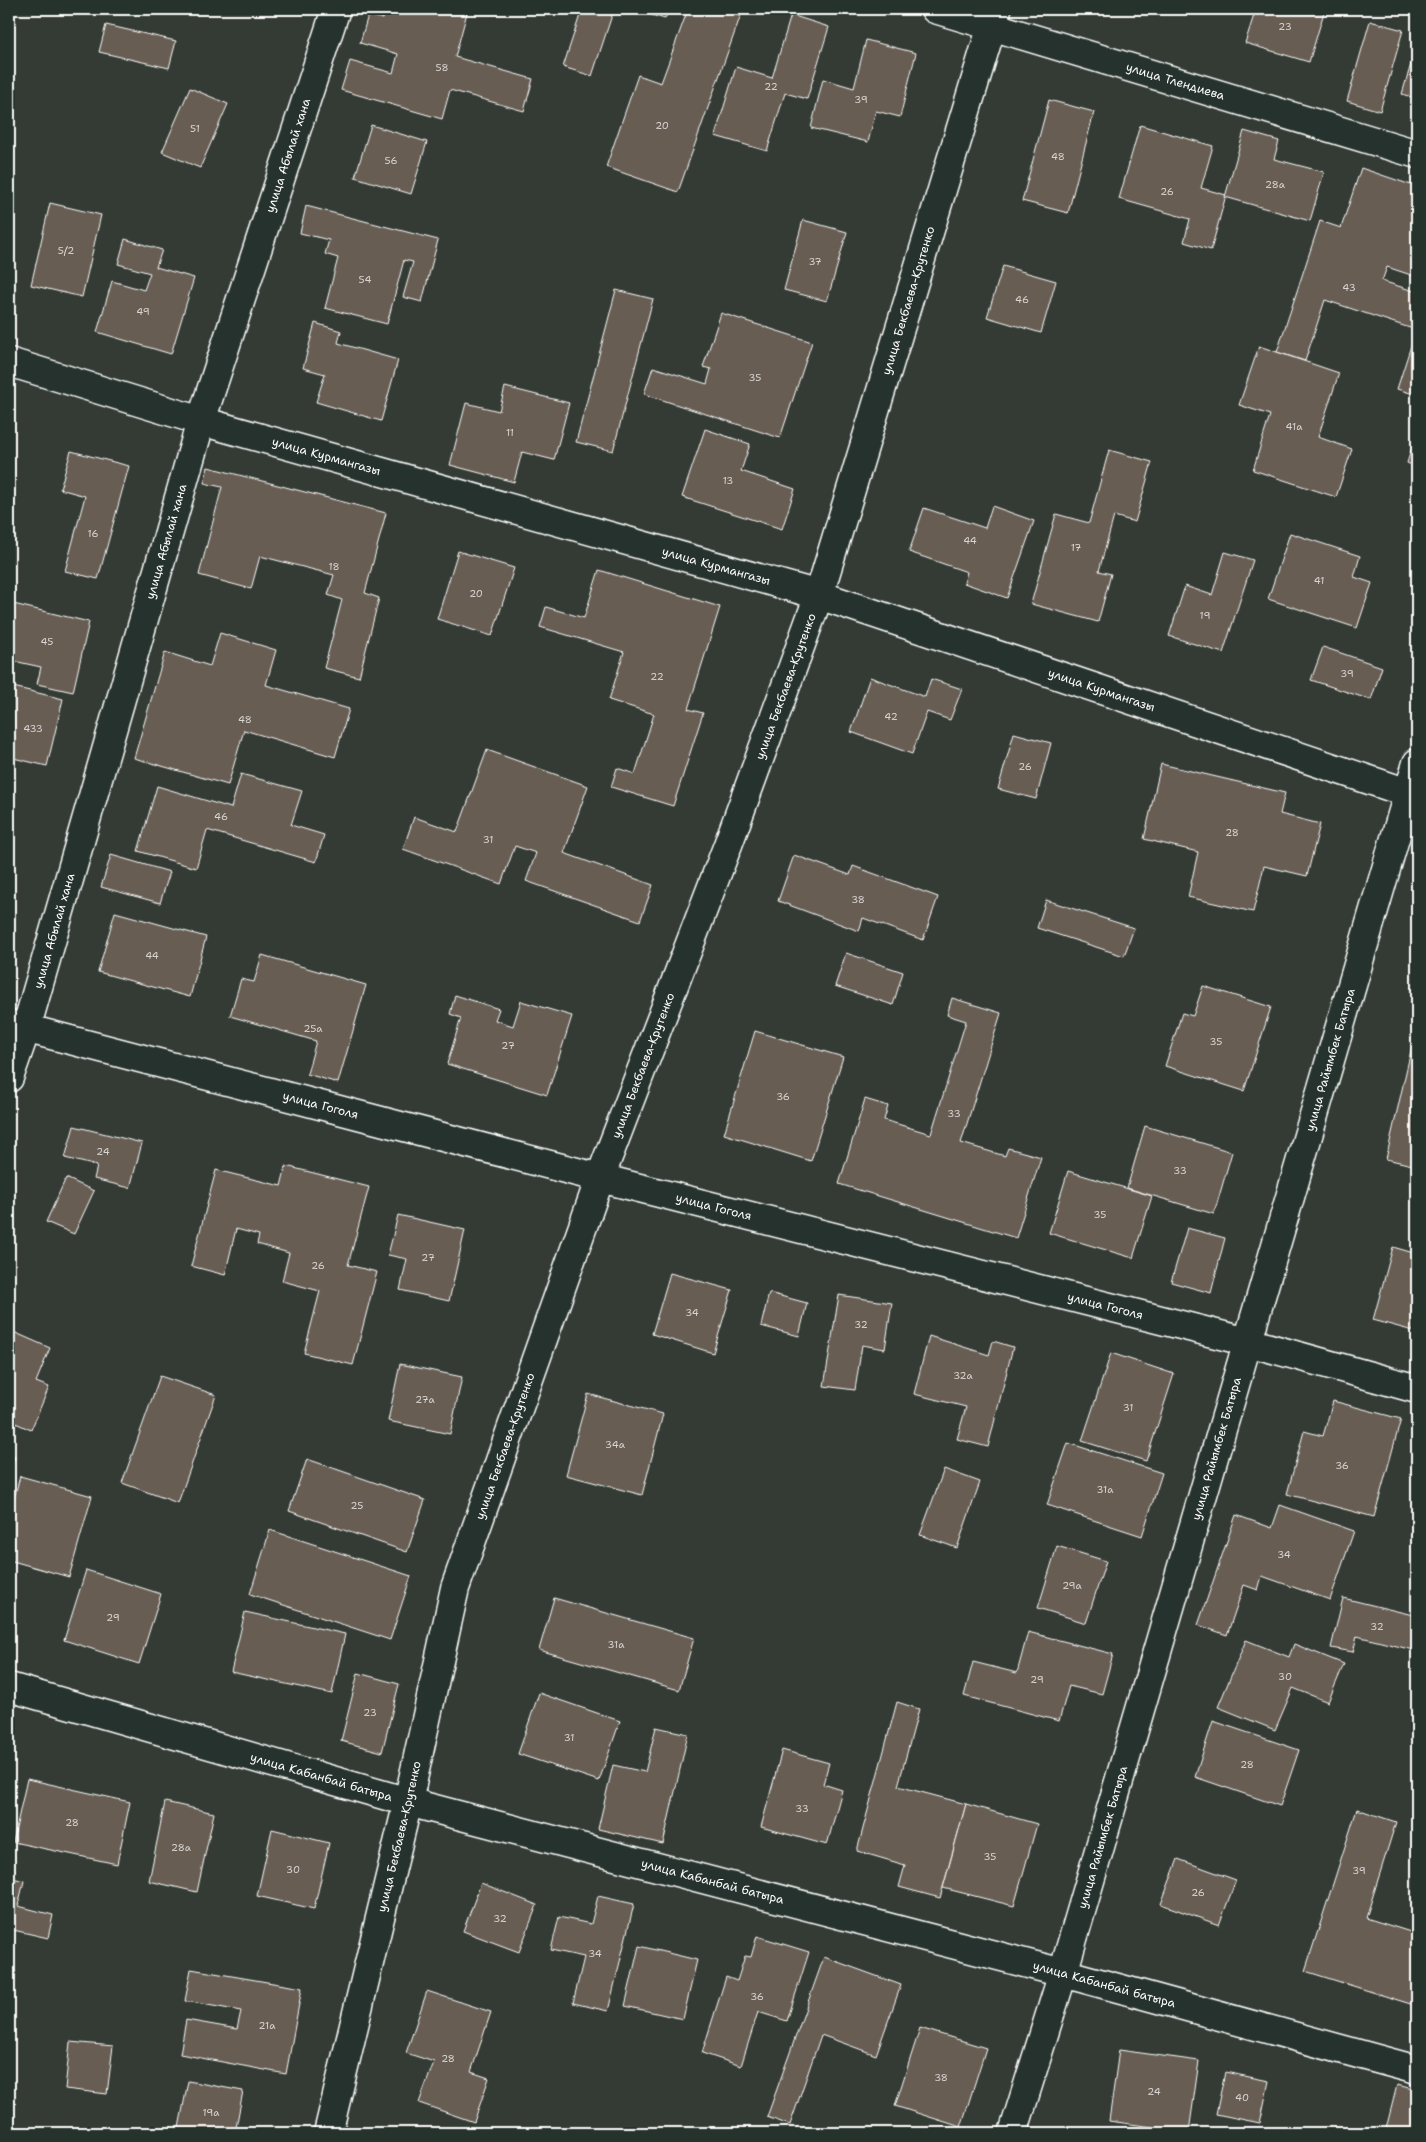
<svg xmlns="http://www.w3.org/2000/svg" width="1426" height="2142" viewBox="0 0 1426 2142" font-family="'Shantell Sans',sans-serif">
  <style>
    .building { fill: #675d52; stroke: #fff }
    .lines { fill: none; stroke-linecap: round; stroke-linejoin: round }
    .minor-casing { stroke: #fff; stroke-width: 31 }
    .tertiary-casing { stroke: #fff; stroke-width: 31 }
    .minor { stroke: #26332d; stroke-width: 28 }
    .tertiary { stroke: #26332d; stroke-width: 28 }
    .labels { text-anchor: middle; stroke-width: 5; stroke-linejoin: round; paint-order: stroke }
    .number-label { font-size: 10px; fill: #d9d6d4 }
    .street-label { font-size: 12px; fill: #fff; stroke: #26332d }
  </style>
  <rect width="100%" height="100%" fill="#333b34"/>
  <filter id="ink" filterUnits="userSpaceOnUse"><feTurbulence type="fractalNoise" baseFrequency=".02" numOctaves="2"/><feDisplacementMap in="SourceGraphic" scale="10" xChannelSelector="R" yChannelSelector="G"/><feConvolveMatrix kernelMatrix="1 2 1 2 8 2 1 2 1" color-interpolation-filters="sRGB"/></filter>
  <g filter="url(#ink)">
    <g class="building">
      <polygon points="386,9 468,9 455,57 533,79 524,111 450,90 442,119 341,90 350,61 393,73 398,54 360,43 368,15 383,19"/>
      <polygon points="582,9 614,9 592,76 563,67"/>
      <polygon points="631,9 669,9 665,19"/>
      <polygon points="688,9 743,9 678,192 606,167 638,75 661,83"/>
      <polygon points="1256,9 1325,9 1309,62 1245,43"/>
      <polygon points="791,15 829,27 807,99 785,93 767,151 715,136 736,67 772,78"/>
      <polygon points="1370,21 1403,30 1380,111 1347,101"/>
      <polygon points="106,25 176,41 169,68 99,52"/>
      <polygon points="866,40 916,53 900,117 876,111 868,142 811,128 823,79 854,88"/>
      <polygon points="1417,44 1417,99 1402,94"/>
      <polygon points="190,88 228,104 200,168 162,152"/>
      <polygon points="1049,100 1094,112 1068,213 1022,201"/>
      <polygon points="371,125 427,142 411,194 355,177"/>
      <polygon points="1140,125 1213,146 1201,188 1226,195 1211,250 1184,242 1190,219 1119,199"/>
      <polygon points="1244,131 1279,141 1274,159 1324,172 1310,221 1225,197"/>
      <polygon points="1361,168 1417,187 1417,277 1387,267 1382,281 1417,292 1417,395 1397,389 1416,330 1325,300 1305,361 1277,352 1320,221 1341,228"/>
      <polygon points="50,203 101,215 82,297 31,285"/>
      <polygon points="306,206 438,240 422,302 403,297 413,262 404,260 387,324 325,308 338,258 325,254 329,240 300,233"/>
      <polygon points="803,220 847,232 827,301 784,290"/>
      <polygon points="125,239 162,250 156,267 194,278 171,354 97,332 112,281 144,290 150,273 118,264"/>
      <polygon points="1003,266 1056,281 1041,333 987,317"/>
      <polygon points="616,290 653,299 613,451 576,442"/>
      <polygon points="721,313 812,342 780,438 644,394 653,367 707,384 711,369 703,367"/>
      <polygon points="315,323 341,331 338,343 398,360 381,421 316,402 325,374 303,368"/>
      <polygon points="1259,346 1339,373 1318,437 1352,449 1336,497 1253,470 1270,415 1239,405"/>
      <polygon points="505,387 569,403 554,460 522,452 514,482 450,465 466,403 499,411"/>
      <polygon points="705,429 750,444 741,471 795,489 782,529 682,497"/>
      <polygon points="1417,431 1417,467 1407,463"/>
      <polygon points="1109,450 1152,462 1135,522 1114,516 1099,571 1111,574 1098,622 1031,604 1056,514 1089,523"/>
      <polygon points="71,451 129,466 98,579 65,571 85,496 60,489"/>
      <polygon points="208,467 386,513 365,593 379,598 359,677 324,668 342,600 328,595 334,575 260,556 251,589 199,575 222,487 204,483"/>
      <polygon points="992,506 1034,521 1007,598 964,583 967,572 909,552 924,508 985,528"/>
      <polygon points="1290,533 1360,556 1354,577 1372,583 1357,628 1268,599"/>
      <polygon points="458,551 514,568 492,636 437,619"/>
      <polygon points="1225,552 1253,560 1223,653 1169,636 1185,586 1212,595"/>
      <polygon points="599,570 720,607 688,709 703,713 673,806 611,787 617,768 635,774 654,714 609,700 624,652 540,627 546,607 584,618"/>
      <polygon points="9,603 89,622 73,692 37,684 41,667 9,660"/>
      <polygon points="220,633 276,650 266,685 349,709 335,757 244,730 228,785 134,758 165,652 210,666"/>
      <polygon points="1323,647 1382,667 1371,700 1311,680"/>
      <polygon points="870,677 925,697 931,679 962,689 950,720 927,712 912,754 851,732"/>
      <polygon points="9,686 63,699 47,766 9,757"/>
      <polygon points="1014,733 1051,743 1036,799 998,789"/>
      <polygon points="487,750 588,786 564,853 653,885 640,921 526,881 536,853 515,846 501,884 403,849 414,817 457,832"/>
      <polygon points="1161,764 1285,793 1280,814 1320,824 1307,876 1264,866 1253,912 1188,897 1198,852 1144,839"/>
      <polygon points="241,774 302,791 291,825 324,835 316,862 207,830 196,868 138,851 157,786 231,808"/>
      <polygon points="111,855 170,872 160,903 101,887"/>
      <polygon points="794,855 850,875 853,866 938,897 923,940 863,918 859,931 778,901"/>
      <polygon points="1046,900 1134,928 1124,956 1037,928"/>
      <polygon points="115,912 206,937 190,997 98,972"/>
      <polygon points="846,953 903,972 893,1005 835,986"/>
      <polygon points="262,955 366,985 338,1083 307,1074 316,1041 230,1016 241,979 254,982"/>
      <polygon points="1203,986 1271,1007 1244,1091 1165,1066 1182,1013 1193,1016"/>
      <polygon points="455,995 499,1009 495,1020 513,1026 521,1001 572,1016 547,1095 447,1064 461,1018 450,1014"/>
      <polygon points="952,998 1001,1013 961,1143 1005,1156 1008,1148 1041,1157 1016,1238 839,1184 865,1099 888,1106 884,1120 931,1134 966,1021 947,1015"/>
      <polygon points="755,1031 843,1057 811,1161 724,1134"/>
      <polygon points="1415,1033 1417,1034 1417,1166 1386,1159"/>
      <polygon points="74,1126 142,1143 130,1188 94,1179 97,1166 65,1158"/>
      <polygon points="1145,1126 1232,1152 1214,1214 1127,1188"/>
      <polygon points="286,1166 369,1187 348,1265 377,1272 353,1365 304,1353 320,1291 282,1281 289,1253 257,1244 259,1235 236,1229 225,1275 191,1266 216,1170 281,1186"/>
      <polygon points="1068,1171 1152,1196 1133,1258 1049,1233"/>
      <polygon points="66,1178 94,1191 74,1234 46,1222"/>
      <polygon points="398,1215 465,1230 449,1301 400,1290 407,1259 388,1255"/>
      <polygon points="1187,1228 1225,1238 1211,1293 1171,1282"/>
      <polygon points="1393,1247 1417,1254 1417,1332 1373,1320"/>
      <polygon points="670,1273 732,1290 713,1353 652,1334"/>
      <polygon points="769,1293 807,1303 799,1336 761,1326"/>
      <polygon points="839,1295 892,1303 885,1349 862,1345 855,1390 824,1386"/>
      <polygon points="9,1330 50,1348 36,1382 49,1387 31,1430 9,1420"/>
      <polygon points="929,1336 989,1355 993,1341 1013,1347 988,1447 957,1439 966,1407 914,1394"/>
      <polygon points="1111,1353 1174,1374 1146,1461 1082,1441"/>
      <polygon points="400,1364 462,1377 450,1434 388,1421"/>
      <polygon points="160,1376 216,1395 178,1503 122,1483"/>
      <polygon points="588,1394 663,1414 642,1495 566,1475"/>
      <polygon points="1333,1401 1401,1419 1374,1517 1287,1494 1304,1431 1323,1436"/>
      <polygon points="1068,1443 1162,1473 1142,1536 1047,1505"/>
      <polygon points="9,1455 15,1457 9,1473"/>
      <polygon points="307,1459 425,1500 407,1552 289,1511"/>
      <polygon points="944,1469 980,1482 957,1548 920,1535"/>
      <polygon points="20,1476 92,1496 69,1577 9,1560 9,1518"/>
      <polygon points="1280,1505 1354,1531 1330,1600 1262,1576 1258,1590 1244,1585 1227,1635 1198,1625 1236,1515 1272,1528"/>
      <polygon points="270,1530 411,1576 390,1640 250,1594"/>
      <polygon points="1057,1546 1106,1561 1086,1623 1038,1608"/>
      <polygon points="86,1570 161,1594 139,1664 64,1640"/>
      <polygon points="554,1598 694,1638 679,1690 539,1650"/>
      <polygon points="1343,1598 1417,1616 1417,1651 1357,1636 1353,1652 1331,1648"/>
      <polygon points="245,1612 345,1634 332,1694 231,1672"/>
      <polygon points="1028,1632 1113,1654 1102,1694 1069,1686 1059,1721 964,1696 973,1662 1017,1673"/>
      <polygon points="1246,1640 1289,1657 1294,1644 1344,1664 1328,1702 1293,1688 1275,1730 1218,1707"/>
      <polygon points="358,1673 399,1684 382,1752 341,1741"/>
      <polygon points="539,1693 620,1721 599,1781 518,1754"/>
      <polygon points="897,1702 919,1709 898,1786 966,1804 940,1898 899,1887 905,1865 857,1851"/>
      <polygon points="1213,1721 1299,1750 1280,1806 1195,1777"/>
      <polygon points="656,1727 688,1734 663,1844 598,1829 613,1765 645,1772"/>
      <polygon points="782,1750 829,1763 823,1784 842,1790 827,1845 761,1827"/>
      <polygon points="27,1779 130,1802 117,1864 13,1842"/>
      <polygon points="165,1802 214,1813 197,1892 149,1881"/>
      <polygon points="966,1804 1037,1824 1014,1906 943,1888"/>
      <polygon points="1357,1809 1396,1822 1366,1918 1417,1934 1417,2006 1305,1971"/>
      <polygon points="272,1829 329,1843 314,1909 257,1896"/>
      <polygon points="1178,1859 1236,1880 1219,1925 1161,1904"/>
      <polygon points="9,1877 24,1881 18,1906 53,1915 48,1938 9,1929"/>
      <polygon points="481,1883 537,1905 519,1952 463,1931"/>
      <polygon points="598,1896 634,1904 608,2011 573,2003 584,1957 551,1950 559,1917 591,1924"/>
      <polygon points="757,1936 809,1952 787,2021 758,2012 741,2066 702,2053 726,1977 737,1981 745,1956 751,1957"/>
      <polygon points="639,1946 697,1960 683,2019 625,2006"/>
      <polygon points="824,1957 901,1985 876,2055 821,2035 790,2125 767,2117"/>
      <polygon points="191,1969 302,1988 286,2074 180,2054 186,2020 237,2029 241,2011 185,2001"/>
      <polygon points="427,1991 491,2012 471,2072 489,2078 474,2122 419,2103 434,2062 406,2053"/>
      <polygon points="920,2028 986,2048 961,2127 895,2106"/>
      <polygon points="70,2042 113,2046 107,2094 65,2089"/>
      <polygon points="1119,2050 1199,2061 1189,2132 1109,2121"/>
      <polygon points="1225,2072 1269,2081 1260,2123 1216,2114"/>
      <polygon points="188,2081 243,2091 235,2133 178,2133"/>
      <polygon points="1397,2085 1417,2090 1417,2133 1385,2133"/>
    </g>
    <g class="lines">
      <g class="minor-casing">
        <g id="minor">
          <path id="s1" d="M935,9L1417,154"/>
          <path id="s2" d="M9,362L201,421L819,595L1417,796"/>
          <path id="s3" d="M9,1024L600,1178L1248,1342L1417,1389"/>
          <path id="s4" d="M9,1687L408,1802L1063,1973L1417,2070"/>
          <path id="s5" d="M328,2133L408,1802L455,1588L600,1178L729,842L819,595L997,9"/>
          <path id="s6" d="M1013,2133L1063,1973L1417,763"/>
        </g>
      </g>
      <g class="tertiary-casing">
        <g id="tertiary">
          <path id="s7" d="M9,1078L26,1029L201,421L336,9"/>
        </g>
      </g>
      <use href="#minor" class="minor"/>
      <use href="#tertiary" class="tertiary"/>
    </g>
  </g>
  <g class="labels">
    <g class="number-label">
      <text x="1285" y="30">23</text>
      <text x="442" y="71">58</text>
      <text x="771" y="90">22</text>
      <text x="861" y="103">39</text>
      <text x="662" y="129">20</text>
      <text x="195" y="132">51</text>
      <text x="1058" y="160">48</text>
      <text x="391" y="164">56</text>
      <text x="1275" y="188">28а</text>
      <text x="1167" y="195">26</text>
      <text x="66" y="254">5/2</text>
      <text x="815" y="265">37</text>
      <text x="365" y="283">54</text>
      <text x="1349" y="291">43</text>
      <text x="1022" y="303">46</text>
      <text x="143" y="315">49</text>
      <text x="755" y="381">35</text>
      <text x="1294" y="430">41а</text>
      <text x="510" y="436">11</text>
      <text x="728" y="484">13</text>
      <text x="93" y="537">16</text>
      <text x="970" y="544">44</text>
      <text x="1076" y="551">17</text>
      <text x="334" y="570">18</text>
      <text x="1319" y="584">41</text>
      <text x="476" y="597">20</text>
      <text x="1205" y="619">19</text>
      <text x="47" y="645">45</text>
      <text x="1347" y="677">39</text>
      <text x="657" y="680">22</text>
      <text x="891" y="720">42</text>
      <text x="245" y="723">48</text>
      <text x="33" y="732">433</text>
      <text x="1025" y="770">26</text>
      <text x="221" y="820">46</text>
      <text x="1232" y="836">28</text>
      <text x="488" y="843">31</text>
      <text x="858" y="903">38</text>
      <text x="152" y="959">44</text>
      <text x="313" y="1032">25а</text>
      <text x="1216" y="1045">35</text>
      <text x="508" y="1049">27</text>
      <text x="783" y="1100">36</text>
      <text x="954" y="1117">33</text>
      <text x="103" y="1155">24</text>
      <text x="1180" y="1174">33</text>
      <text x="1100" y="1218">35</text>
      <text x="428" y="1261">27</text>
      <text x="318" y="1269">26</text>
      <text x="692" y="1316">34</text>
      <text x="861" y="1328">32</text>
      <text x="963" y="1379">32а</text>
      <text x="425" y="1403">27а</text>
      <text x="1128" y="1411">31</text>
      <text x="615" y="1448">34а</text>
      <text x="1342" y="1469">36</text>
      <text x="1105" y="1493">31а</text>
      <text x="357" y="1509">25</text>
      <text x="1284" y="1558">34</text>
      <text x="1072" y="1589">29а</text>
      <text x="113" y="1621">29</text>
      <text x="1377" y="1630">32</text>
      <text x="616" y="1648">31а</text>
      <text x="1285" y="1680">30</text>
      <text x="1037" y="1683">29</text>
      <text x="370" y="1716">23</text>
      <text x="569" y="1741">31</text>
      <text x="1247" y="1768">28</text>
      <text x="802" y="1812">33</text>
      <text x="72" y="1826">28</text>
      <text x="181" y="1851">28а</text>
      <text x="990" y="1860">35</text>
      <text x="293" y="1873">30</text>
      <text x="1359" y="1874">39</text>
      <text x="1198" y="1896">26</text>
      <text x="500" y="1922">32</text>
      <text x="595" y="1957">34</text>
      <text x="757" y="2000">36</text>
      <text x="267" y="2029">21а</text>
      <text x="448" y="2062">28</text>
      <text x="941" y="2081">38</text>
      <text x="1154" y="2095">24</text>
      <text x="1242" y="2101">40</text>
      <text x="211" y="2116">19а</text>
    </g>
    <g class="street-label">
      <text dy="4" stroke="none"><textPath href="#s1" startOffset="251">улица Тлендиева</textPath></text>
      <text dy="4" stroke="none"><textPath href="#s7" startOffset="964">улица Абылай хана</textPath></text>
      <text dy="4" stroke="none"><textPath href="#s5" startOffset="1925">улица Бекбаева-Крутенко</textPath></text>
      <text dy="4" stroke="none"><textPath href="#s2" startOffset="331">улица Курмангазы</textPath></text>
      <text dy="4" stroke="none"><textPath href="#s7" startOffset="559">улица Абылай хана</textPath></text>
      <text dy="4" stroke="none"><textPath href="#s2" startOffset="736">улица Курмангазы</textPath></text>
      <text dy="4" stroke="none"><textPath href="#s5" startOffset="1520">улица Бекбаева-Крутенко</textPath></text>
      <text dy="4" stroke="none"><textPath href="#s2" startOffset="1141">улица Курмангазы</textPath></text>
      <text dy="4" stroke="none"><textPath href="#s7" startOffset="154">улица Абылай хана</textPath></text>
      <text dy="4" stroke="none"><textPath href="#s6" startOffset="1119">улица Райымбек Батыра</textPath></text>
      <text dy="4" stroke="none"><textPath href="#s5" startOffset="1115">улица Бекбаева-Крутенко</textPath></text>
      <text dy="4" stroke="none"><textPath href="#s3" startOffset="322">улица Гоголя</textPath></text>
      <text dy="4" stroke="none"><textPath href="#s3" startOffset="728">улица Гоголя</textPath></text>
      <text dy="4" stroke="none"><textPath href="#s3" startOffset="1132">улица Гоголя</textPath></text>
      <text dy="4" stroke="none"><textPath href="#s5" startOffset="710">улица Бекбаева-Крутенко</textPath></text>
      <text dy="4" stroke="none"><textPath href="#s6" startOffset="714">улица Райымбек Батыра</textPath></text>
      <text dy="4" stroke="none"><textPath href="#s4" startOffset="325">улица Кабанбай батыра</textPath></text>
      <text dy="4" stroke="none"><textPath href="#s5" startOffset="305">улица Бекбаева-Крутенко</textPath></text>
      <text dy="4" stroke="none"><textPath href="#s6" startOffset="309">улица Райымбек Батыра</textPath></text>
      <text dy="4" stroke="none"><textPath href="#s4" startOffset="730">улица Кабанбай батыра</textPath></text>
      <text dy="4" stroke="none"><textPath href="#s4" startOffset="1135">улица Кабанбай батыра</textPath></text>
    </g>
  </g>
  <rect width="1426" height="2142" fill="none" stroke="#26332d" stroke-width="30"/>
  <rect x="15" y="15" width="1396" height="2112" fill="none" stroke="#fff" stroke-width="2" filter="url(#ink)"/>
</svg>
